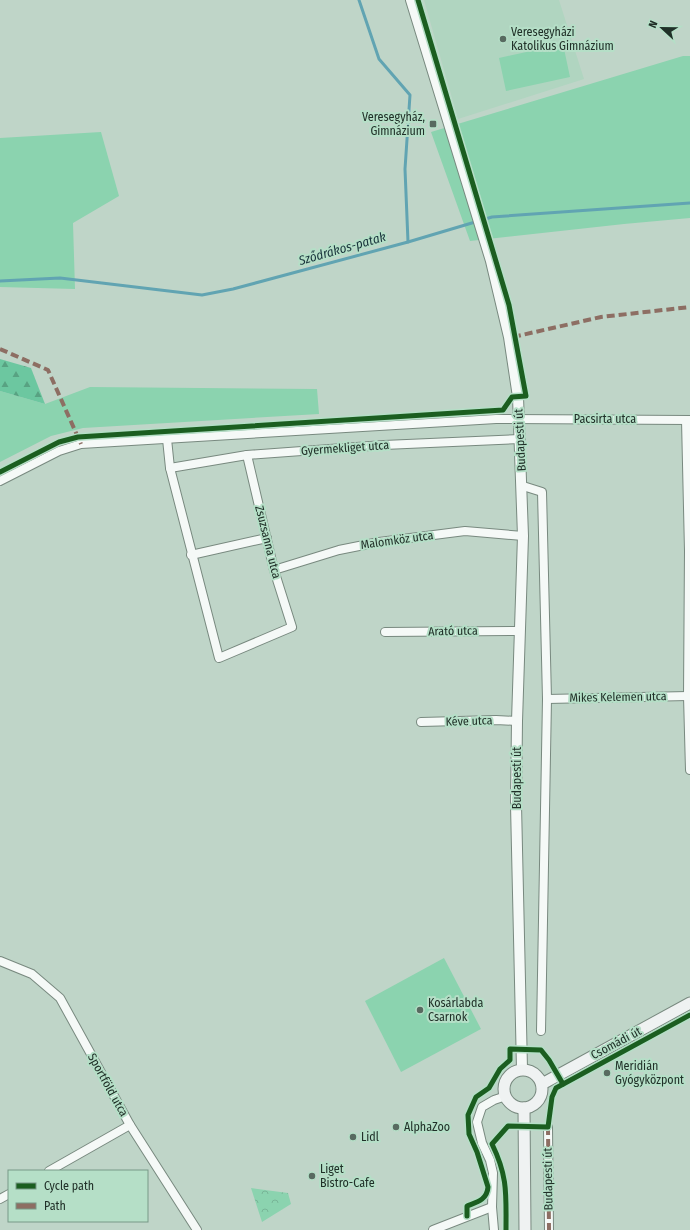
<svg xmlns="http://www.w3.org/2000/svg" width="690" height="1230" viewBox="0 0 690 1230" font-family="'Fira Sans Condensed',sans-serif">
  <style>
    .built { fill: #b0d5c0 }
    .grass { fill: #8bd3af }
    .forest { fill: url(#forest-firs) }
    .park { fill: url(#park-crowns) }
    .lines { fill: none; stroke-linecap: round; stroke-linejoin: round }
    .stream { stroke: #61a4b2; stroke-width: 3 }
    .minor-casing { stroke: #78897f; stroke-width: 10 }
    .tertiary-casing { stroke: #78897f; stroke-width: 12 }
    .secondary-casing { stroke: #78897f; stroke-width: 13 }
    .minor { stroke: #f5f9f7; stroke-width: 8 }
    .tertiary { stroke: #f5f9f7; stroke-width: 10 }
    .secondary { stroke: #eff2f2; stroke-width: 11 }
    .quiet { stroke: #8d6e63; stroke-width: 4; stroke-dasharray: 8 4; stroke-linecap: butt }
    .cycleway-casing { stroke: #b5dfc7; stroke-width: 8 }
    .cycleway { stroke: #1b5e20; stroke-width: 5 }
    .poi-dot { fill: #586a60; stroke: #b5dfc7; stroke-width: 1.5 }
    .labels { text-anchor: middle; stroke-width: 4; stroke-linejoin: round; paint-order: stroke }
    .poi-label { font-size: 12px; fill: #203028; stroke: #b5dfc7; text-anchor: start }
    .street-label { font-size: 12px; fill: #203028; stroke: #b5dfc7 }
    .water-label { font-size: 13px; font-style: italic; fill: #18333b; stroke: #b5dfc7 }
  </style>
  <defs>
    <pattern id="forest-firs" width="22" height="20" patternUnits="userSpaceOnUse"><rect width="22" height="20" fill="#6cc7a0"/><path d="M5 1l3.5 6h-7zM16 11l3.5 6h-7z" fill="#58a282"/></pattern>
    <pattern id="park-crowns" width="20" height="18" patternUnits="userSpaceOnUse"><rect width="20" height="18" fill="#8bd3af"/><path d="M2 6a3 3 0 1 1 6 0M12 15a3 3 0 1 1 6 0" fill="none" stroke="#78b597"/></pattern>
  </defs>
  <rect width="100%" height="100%" fill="#bfd5c8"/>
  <polygon class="built" points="424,0 559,0 584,79 458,119"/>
  <g class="grass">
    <polygon points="563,44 570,77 506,91 499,58"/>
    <polygon points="683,56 690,56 690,218 624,224 470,241 431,132"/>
    <polygon points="101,132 119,196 73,223 75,289 0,287 0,138"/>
    <polygon points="90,387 317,389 319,414 83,428 51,436 0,462 0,391 45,404"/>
    <polygon points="444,958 481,1029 401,1072 365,1001"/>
  </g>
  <polygon class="forest" points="0,359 31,368 45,404 0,391"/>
  <polygon class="park" points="251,1188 288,1193 291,1204 262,1222"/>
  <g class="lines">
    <g class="stream">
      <polyline points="359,0 379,59 410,95 405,169 408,242"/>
      <polyline points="0,281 60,278 202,295 233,289 408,242 492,217 690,203"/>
    </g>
    <g class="minor-casing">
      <g id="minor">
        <polyline points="686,420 689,551 688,696 690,770"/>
        <polyline points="167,439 170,468 219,658 292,627 274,570 247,455"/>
        <polyline points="170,468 247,455 384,445 520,439"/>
        <polyline points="0,481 59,451 81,444 496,419 690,420"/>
        <polyline points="523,486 542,492 547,699 541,1031"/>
        <polyline points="191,555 267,538"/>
        <polyline points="274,570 339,550 379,542 465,531 523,536"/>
        <polyline points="385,632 520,631"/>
        <polyline points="547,699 688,696"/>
        <polyline points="421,722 496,720 517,721"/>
        <polyline points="0,961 32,974 60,998 130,1125 197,1230"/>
        <polyline points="548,1127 549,1230"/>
        <polyline points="49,1171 130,1125"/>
        <polyline points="0,1199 9,1194"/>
        <polyline points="492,1207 494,1230"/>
        <polyline points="433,1230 492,1207 493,1173 490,1160 482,1143 477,1122 482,1107 494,1100 506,1096"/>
      </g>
    </g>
    <g class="tertiary-casing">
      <polyline id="tertiary" points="411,0 491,261 509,337 518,397 523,536 517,721 516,805 522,1069"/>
    </g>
    <g class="secondary-casing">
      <g id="secondary">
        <circle cx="523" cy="1089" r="19"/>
        <polyline points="542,1084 690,1003"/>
        <polyline points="524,1108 525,1230"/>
      </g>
    </g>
    <use href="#minor" class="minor"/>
    <use href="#tertiary" class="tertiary"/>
    <use href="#secondary" class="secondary"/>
    <g class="quiet">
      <polyline points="513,337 601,317 690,307"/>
      <polyline points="0,349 48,370 81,444"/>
      <polyline points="548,1127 549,1230"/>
    </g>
    <g class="cycleway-casing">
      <g id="cycleway">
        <polyline points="0,472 59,442 78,437 503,410 512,397 526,396 509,305 418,0"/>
        <path d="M467,1216V1206C477,1202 487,1200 488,1187L477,1152L469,1134L468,1115L476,1097L489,1088L500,1069L510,1060V1049L541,1050L549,1060L563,1084"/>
        <path d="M506,1230C506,1194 508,1177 492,1144L508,1126L548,1127L552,1097L556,1088L690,1015"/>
      </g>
    </g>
    <use href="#cycleway" class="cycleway"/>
  </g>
  <g class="poi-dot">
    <circle cx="503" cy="39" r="4"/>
    <rect x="429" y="120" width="8" height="8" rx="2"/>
    <circle cx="420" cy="1010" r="4"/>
    <circle cx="607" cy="1073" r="4"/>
    <circle cx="396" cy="1127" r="4"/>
    <circle cx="353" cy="1137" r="4"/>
    <circle cx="312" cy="1176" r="4"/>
  </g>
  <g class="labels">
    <g class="poi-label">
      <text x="511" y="36">Veresegyházi<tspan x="511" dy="14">Katolikus Gimnázium</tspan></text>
      <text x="425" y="121" text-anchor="end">Veresegyház,<tspan x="425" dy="14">Gimnázium</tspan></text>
      <text x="428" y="1007">Kosárlabda<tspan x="428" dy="14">Csarnok</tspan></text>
      <text x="615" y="1070">Meridián<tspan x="615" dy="14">Gyógyközpont</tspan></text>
      <text x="404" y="1131">AlphaZoo</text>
      <text x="361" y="1141">Lidl</text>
      <text x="320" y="1173">Liget<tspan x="320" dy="14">Bistro-Cafe</tspan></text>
    </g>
    <g class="street-label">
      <text x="605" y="423">Pacsirta utca</text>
      <text transform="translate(520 440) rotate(-93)" y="4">Budapesti út</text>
      <text transform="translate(345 448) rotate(-4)" y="4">Gyermekliget utca</text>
      <text transform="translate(397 540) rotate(-8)" y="4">Malomköz utca</text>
      <text transform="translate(268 542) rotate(76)" y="4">Zsuzsanna utca</text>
      <text transform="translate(453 631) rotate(-1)" y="4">Arató utca</text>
      <text transform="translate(618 697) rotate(-1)" y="4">Mikes Kelemen utca</text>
      <text transform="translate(469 721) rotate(-2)" y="4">Kéve utca</text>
      <text transform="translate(517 778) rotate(-90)" y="4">Budapesti út</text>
      <text transform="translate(616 1043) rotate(-28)" y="4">Csomádi út</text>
      <text transform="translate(108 1085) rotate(61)" y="4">Sportföld utca</text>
      <text transform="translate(548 1179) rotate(-91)" y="4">Budapesti út</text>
    </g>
    <g class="water-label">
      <text transform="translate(342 248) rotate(-16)" y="5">Sződrákos-patak</text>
    </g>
  </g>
  <rect x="8" y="1170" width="140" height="52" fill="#b5dfc7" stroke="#799987"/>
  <rect x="16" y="1183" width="20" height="6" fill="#1b5e20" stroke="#799987"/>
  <text x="44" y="1190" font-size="12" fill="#203028">Cycle path</text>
  <rect x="16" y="1203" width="20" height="6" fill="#8d6e63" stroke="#799987"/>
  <text x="44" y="1210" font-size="12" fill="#203028">Path</text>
  <g transform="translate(662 28) rotate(292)" stroke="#b5dfc7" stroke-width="3" paint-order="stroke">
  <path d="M0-3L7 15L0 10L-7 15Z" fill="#203028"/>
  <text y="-6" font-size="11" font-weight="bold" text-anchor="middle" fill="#203028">N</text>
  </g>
</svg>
